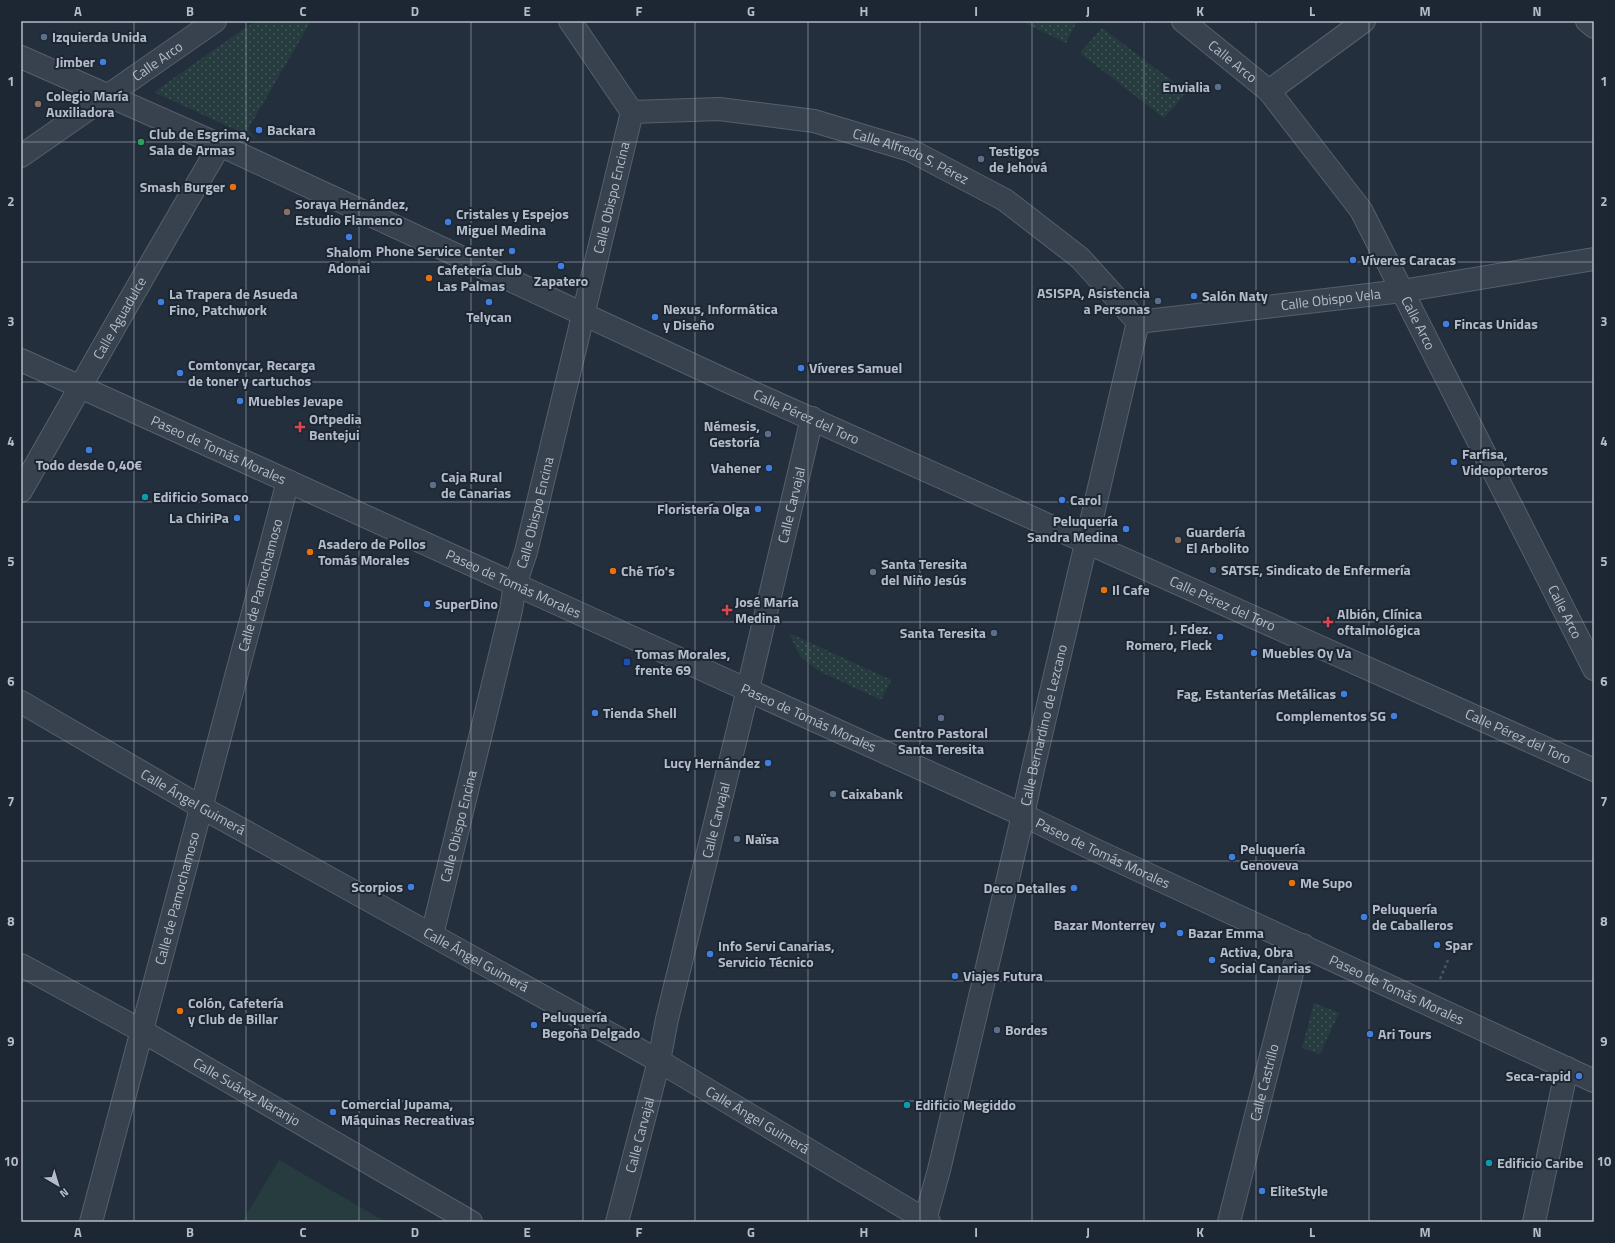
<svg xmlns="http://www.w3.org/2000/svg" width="1615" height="1243" viewBox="0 0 1615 1243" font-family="'Titillium Web',sans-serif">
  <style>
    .grass { fill: #263c3f }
    .park { fill: url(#park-dots) }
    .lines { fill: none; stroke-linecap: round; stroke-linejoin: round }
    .minor-casing { stroke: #565f6c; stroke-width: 24 }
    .path { stroke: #44595c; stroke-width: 2.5; stroke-dasharray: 3 3; stroke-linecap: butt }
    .minor { stroke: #38414e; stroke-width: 22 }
    .grid { fill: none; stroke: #b4bcc9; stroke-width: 1; stroke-opacity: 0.55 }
    .service-dot { fill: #5c6f8a; stroke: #1d2633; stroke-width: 1.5 }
    .shop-dot { fill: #3f7fe0; stroke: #1d2633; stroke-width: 1.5 }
    .education-dot { fill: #8d6e63; stroke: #1d2633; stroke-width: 1.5 }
    .leisure-dot { fill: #2e9e5b; stroke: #1d2633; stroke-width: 1.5 }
    .food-dot { fill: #e8710a; stroke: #1d2633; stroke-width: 1.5 }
    .health-dot { fill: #e0444e; stroke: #1d2633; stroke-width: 1.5 }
    .culture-dot { fill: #0f9aa8; stroke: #1d2633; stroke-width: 1.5 }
    .worship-dot { fill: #6b7280; stroke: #1d2633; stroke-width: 1.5 }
    .transit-dot { fill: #1a4fb4; stroke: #1d2633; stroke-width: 1.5 }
    .labels { text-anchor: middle; stroke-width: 4; stroke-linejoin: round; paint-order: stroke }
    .poi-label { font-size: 14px; font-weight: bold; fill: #b4bcc9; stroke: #1d2633; text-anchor: start }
    .street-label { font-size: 14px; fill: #b4bcc9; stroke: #1d2633 }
    .neatline { fill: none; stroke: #b4bcc9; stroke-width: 1.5 }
    .grid-label { font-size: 13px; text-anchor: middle; font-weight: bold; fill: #b4bcc9 }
  </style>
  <defs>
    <pattern id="park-dots" width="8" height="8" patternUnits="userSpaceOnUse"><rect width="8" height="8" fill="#263c3f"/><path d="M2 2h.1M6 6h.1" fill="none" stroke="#435659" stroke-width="1.8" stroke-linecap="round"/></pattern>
  </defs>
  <rect width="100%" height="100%" fill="#242f3e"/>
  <polygon class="grass" points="279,1160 386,1222 242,1222"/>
  <g class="park">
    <polygon points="255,21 311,21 248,129 256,139 154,92"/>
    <polygon points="1021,21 1077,21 1066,43"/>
    <polygon points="1102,28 1187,92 1164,118 1080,53"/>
    <polygon points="789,633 891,680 881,700 817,670 800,656"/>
    <polygon points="1314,1003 1339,1013 1320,1054 1302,1048"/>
  </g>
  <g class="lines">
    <g class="minor-casing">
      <g id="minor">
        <polyline points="570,21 632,112"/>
        <path id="s1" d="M1183,21L1269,91L1361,210L1594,669"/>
        <polyline points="1587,21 1594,27"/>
        <path id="s2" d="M21,57L220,145L727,381L1594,770"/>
        <polyline points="1269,91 1364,21"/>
        <path id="s3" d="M632,112L719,109L814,121L910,150L1005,200L1080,258L1138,322"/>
        <path id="s4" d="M21,156L215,21"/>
        <path id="s5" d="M1138,322L1402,291L1594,259"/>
        <path id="s6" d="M21,360L1023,815L1093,849L1594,1081"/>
        <path id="s7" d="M21,491C87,375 152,260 220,145"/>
        <path id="s8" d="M21,702L201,807L659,1061L929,1222"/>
        <path id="s9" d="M432,935L511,610L515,585L526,552L632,112"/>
        <path id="s10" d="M21,965L142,1031L471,1222"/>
        <path id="s11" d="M925,1220L939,1170L1023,815L1033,769L1138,322"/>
        <path id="s12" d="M91,1222L288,481"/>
        <path id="s13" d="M617,1222L659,1061L667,1019L748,689L812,418"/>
        <path id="s14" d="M1229,1222L1293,969L1303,945"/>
        <polyline points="1534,1222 1567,1068"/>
      </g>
    </g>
    <polyline class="path" points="1440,979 1448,960"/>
    <use href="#minor" class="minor"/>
  </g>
  <path class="grid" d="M134,21V1222M246,21V1222M359,21V1222M471,21V1222M583,21V1222M695,21V1222M808,21V1222M920,21V1222M1032,21V1222M1144,21V1222M1256,21V1222M1369,21V1222M1481,21V1222M21,142H1594M21,262H1594M21,382H1594M21,502H1594M21,622H1594M21,741H1594M21,861H1594M21,981H1594M21,1101H1594"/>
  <g class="service-dot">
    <circle cx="44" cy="37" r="4"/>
    <circle cx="1218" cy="87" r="4"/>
    <circle cx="981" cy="159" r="4"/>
    <circle cx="1158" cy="301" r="4"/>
    <circle cx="768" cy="434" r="4"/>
    <circle cx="433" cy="485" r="4"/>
    <circle cx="1213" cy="570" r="4"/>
    <circle cx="994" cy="633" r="4"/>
    <circle cx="941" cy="718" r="4"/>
    <circle cx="833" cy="794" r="4"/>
    <circle cx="737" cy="839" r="4"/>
    <circle cx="997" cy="1030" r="4"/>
  </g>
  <g class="shop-dot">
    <circle cx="103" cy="62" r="4"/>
    <circle cx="259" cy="130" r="4"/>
    <circle cx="448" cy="222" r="4"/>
    <circle cx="349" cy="237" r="4"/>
    <circle cx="512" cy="251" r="4"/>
    <circle cx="1353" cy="260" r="4"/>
    <circle cx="561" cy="266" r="4"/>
    <circle cx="1194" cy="296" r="4"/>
    <circle cx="161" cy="302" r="4"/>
    <circle cx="489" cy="302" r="4"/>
    <circle cx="655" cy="317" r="4"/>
    <circle cx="1446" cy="324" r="4"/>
    <circle cx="801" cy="368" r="4"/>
    <circle cx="180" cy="373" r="4"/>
    <circle cx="240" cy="401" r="4"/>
    <circle cx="89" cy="450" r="4"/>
    <circle cx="1454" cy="462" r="4"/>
    <circle cx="769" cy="468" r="4"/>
    <circle cx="1062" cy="500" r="4"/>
    <circle cx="758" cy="509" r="4"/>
    <circle cx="237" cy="518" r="4"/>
    <circle cx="1126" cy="529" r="4"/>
    <circle cx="427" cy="604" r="4"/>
    <circle cx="1220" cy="637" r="4"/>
    <circle cx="1254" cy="653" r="4"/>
    <circle cx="1344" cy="694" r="4"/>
    <circle cx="595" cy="713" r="4"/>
    <circle cx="1394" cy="716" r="4"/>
    <circle cx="768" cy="763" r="4"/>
    <circle cx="1232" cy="857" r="4"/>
    <circle cx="411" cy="887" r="4"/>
    <circle cx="1074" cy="888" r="4"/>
    <circle cx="1364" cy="917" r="4"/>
    <circle cx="1163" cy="925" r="4"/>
    <circle cx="1180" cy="933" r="4"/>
    <circle cx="1437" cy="945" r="4"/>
    <circle cx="710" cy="954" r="4"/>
    <circle cx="1212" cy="960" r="4"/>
    <circle cx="955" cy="976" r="4"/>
    <circle cx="534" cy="1025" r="4"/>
    <circle cx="1370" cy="1034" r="4"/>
    <circle cx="1579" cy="1076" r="4"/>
    <circle cx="333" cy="1112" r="4"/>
    <circle cx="1262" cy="1191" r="4"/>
  </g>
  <g class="education-dot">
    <circle cx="38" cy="104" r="4"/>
    <circle cx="287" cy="212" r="4"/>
    <circle cx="1178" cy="540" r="4"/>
  </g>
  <circle class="leisure-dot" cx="141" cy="142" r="4"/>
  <g class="food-dot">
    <circle cx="233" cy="187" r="4"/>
    <circle cx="429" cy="278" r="4"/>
    <circle cx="310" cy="552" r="4"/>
    <circle cx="613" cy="571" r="4"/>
    <circle cx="1104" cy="590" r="4"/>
    <circle cx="1292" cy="883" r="4"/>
    <circle cx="180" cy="1011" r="4"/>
  </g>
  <g class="health-dot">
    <path d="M298 421h4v4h4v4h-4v4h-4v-4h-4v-4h4z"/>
    <path d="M725 604h4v4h4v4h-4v4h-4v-4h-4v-4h4z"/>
    <path d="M1326 616h4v4h4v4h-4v4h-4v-4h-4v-4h4z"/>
  </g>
  <g class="culture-dot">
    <circle cx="145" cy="497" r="4"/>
    <circle cx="907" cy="1105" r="4"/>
    <circle cx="1489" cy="1163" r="4"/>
  </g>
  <circle class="worship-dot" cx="873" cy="572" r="4"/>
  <rect class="transit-dot" x="623" y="658" width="8" height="8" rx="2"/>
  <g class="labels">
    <g class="poi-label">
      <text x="52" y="42">Izquierda Unida</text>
      <text x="95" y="67" text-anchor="end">Jimber</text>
      <text x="1210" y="92" text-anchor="end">Envialia</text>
      <text x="46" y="101">Colegio María<tspan x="46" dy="16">Auxiliadora</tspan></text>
      <text x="267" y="135">Backara</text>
      <text x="149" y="139">Club de Esgrima,<tspan x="149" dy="16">Sala de Armas</tspan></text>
      <text x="989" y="156">Testigos<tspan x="989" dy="16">de Jehová</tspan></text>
      <text x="225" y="192" text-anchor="end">Smash Burger</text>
      <text x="295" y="209">Soraya Hernández,<tspan x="295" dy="16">Estudio Flamenco</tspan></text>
      <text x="456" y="219">Cristales y Espejos<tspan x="456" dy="16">Miguel Medina</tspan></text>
      <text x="504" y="256" text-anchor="end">Phone Service Center</text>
      <text x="349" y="257" text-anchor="middle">Shalom<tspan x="349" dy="16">Adonai</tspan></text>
      <text x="1361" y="265">Víveres Caracas</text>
      <text x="437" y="275">Cafetería Club<tspan x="437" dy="16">Las Palmas</tspan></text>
      <text x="561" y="286" text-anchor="middle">Zapatero</text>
      <text x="1150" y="298" text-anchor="end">ASISPA, Asistencia<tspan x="1150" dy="16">a Personas</tspan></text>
      <text x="169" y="299">La Trapera de Asueda<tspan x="169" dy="16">Fino, Patchwork</tspan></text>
      <text x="1202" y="301">Salón Naty</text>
      <text x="663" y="314">Nexus, Informática<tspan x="663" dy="16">y Diseño</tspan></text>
      <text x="489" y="322" text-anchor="middle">Telycan</text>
      <text x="1454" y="329">Fincas Unidas</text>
      <text x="188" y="370">Comtonycar, Recarga<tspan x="188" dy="16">de toner y cartuchos</tspan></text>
      <text x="809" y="373">Víveres Samuel</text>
      <text x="248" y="406">Muebles Jevape</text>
      <text x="309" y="424">Ortpedia<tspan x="309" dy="16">Bentejui</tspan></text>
      <text x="760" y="431" text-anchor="end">Némesis,<tspan x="760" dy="16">Gestoría</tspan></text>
      <text x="1462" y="459">Farfisa,<tspan x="1462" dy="16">Videoporteros</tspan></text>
      <text x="89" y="470" text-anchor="middle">Todo desde 0,40€</text>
      <text x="761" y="473" text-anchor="end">Vahener</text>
      <text x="441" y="482">Caja Rural<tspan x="441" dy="16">de Canarias</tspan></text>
      <text x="153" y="502">Edificio Somaco</text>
      <text x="1070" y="505">Carol</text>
      <text x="750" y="514" text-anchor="end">Floristería Olga</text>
      <text x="229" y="523" text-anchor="end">La ChiriPa</text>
      <text x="1118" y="526" text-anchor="end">Peluquería<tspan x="1118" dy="16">Sandra Medina</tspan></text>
      <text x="1186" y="537">Guardería<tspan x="1186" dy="16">El Arbolito</tspan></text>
      <text x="318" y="549">Asadero de Pollos<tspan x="318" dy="16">Tomás Morales</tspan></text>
      <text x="881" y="569">Santa Teresita<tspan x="881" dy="16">del Niño Jesús</tspan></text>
      <text x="1221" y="575">SATSE, Sindicato de Enfermería</text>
      <text x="621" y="576">Ché Tío's</text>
      <text x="1112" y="595">Il Cafe</text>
      <text x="735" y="607">José María<tspan x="735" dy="16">Medina</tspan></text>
      <text x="435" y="609">SuperDino</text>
      <text x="1337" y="619">Albión, Clínica<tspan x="1337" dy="16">oftalmológica</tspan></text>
      <text x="1212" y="634" text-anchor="end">J. Fdez.<tspan x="1212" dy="16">Romero, Fleck</tspan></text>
      <text x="986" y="638" text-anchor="end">Santa Teresita</text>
      <text x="1262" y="658">Muebles Oy Va</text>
      <text x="635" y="659">Tomas Morales,<tspan x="635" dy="16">frente 69</tspan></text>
      <text x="1336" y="699" text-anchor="end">Fag, Estanterías Metálicas</text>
      <text x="603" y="718">Tienda Shell</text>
      <text x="1386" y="721" text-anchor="end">Complementos SG</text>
      <text x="941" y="738" text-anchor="middle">Centro Pastoral<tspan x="941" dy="16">Santa Teresita</tspan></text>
      <text x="760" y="768" text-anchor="end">Lucy Hernández</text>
      <text x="841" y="799">Caixabank</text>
      <text x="745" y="844">Naïsa</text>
      <text x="1240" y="854">Peluquería<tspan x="1240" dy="16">Genoveva</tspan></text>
      <text x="1300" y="888">Me Supo</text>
      <text x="403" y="892" text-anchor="end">Scorpios</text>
      <text x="1066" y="893" text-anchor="end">Deco Detalles</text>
      <text x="1372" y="914">Peluquería<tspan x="1372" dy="16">de Caballeros</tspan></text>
      <text x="1155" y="930" text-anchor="end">Bazar Monterrey</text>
      <text x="1188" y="938">Bazar Emma</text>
      <text x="1445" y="950">Spar</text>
      <text x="718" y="951">Info Servi Canarias,<tspan x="718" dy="16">Servicio Técnico</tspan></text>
      <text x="1220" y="957">Activa, Obra<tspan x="1220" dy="16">Social Canarias</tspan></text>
      <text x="963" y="981">Viajes Futura</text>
      <text x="188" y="1008">Colón, Cafetería<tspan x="188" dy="16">y Club de Billar</tspan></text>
      <text x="542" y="1022">Peluquería<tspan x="542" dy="16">Begoña Delgado</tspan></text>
      <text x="1005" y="1035">Bordes</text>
      <text x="1378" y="1039">Ari Tours</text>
      <text x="1571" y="1081" text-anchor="end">Seca-rapid</text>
      <text x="341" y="1109">Comercial Jupama,<tspan x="341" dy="16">Máquinas Recreativas</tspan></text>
      <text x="915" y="1110">Edificio Megiddo</text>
      <text x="1497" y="1168">Edificio Caribe</text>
      <text x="1270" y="1196">EliteStyle</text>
    </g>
    <g class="street-label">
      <text dy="5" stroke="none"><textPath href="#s4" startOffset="166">Calle Arco</textPath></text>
      <text dy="5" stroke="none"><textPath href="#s1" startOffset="64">Calle Arco</textPath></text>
      <text dy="5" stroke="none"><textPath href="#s3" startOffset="286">Calle Alfredo S. Pérez</textPath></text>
      <text dy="5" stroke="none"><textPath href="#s9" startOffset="759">Calle Obispo Encina</textPath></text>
      <text dy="5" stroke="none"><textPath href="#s5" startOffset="194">Calle Obispo Vela</textPath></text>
      <text dy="5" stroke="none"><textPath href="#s7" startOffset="199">Calle Aguadulce</textPath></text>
      <text dy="5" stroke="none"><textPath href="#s1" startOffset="388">Calle Arco</textPath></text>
      <text dy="5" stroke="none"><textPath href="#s2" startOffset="864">Calle Pérez del Toro</textPath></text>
      <text dy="5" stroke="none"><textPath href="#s6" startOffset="217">Paseo de Tomás Morales</textPath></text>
      <text dy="5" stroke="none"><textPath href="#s13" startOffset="738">Calle Carvajal</textPath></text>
      <text dy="5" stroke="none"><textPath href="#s9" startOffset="435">Calle Obispo Encina</textPath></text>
      <text dy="5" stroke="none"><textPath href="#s6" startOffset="541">Paseo de Tomás Morales</textPath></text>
      <text dy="5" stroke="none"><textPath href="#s12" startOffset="659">Calle de Pamochamoso</textPath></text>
      <text dy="5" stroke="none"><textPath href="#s2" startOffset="1320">Calle Pérez del Toro</textPath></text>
      <text dy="5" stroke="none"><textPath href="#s1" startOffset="712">Calle Arco</textPath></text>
      <text dy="5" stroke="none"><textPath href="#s6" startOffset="865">Paseo de Tomás Morales</textPath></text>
      <text dy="5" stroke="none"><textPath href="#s11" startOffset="509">Calle Bernardino de Lezcano</textPath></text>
      <text dy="5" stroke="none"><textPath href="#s2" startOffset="1644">Calle Pérez del Toro</textPath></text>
      <text dy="5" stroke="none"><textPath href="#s8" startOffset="199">Calle Ángel Guimerá</textPath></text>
      <text dy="5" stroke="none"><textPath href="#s13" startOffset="414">Calle Carvajal</textPath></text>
      <text dy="5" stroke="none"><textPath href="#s9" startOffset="112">Calle Obispo Encina</textPath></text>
      <text dy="5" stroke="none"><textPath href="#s6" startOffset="1189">Paseo de Tomás Morales</textPath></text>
      <text dy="5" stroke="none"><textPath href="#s12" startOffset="335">Calle de Pamochamoso</textPath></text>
      <text dy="5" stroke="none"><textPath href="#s8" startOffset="523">Calle Ángel Guimerá</textPath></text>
      <text dy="5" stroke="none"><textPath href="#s6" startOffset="1513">Paseo de Tomás Morales</textPath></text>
      <text dy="5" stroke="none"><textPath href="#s14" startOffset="144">Calle Castrillo</textPath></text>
      <text dy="5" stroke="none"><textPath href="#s10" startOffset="259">Calle Suárez Naranjo</textPath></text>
      <text dy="5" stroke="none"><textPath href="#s8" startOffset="847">Calle Ángel Guimerá</textPath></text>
      <text dy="5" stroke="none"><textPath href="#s13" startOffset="90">Calle Carvajal</textPath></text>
    </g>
  </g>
  <rect width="1615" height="1243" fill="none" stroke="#1d2633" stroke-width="44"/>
  <g transform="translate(58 1185) rotate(142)" stroke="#1d2633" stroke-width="3" paint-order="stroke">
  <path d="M0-3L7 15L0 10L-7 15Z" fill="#b4bcc9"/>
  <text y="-6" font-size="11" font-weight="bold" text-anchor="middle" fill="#b4bcc9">N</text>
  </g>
  <rect x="22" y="22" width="1571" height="1199" class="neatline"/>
  <g class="grid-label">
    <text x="78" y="16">A</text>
    <text x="190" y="16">B</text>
    <text x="303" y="16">C</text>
    <text x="415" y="16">D</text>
    <text x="527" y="16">E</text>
    <text x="639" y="16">F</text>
    <text x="751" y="16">G</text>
    <text x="864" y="16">H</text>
    <text x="976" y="16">I</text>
    <text x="1088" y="16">J</text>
    <text x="1200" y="16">K</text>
    <text x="1312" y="16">L</text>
    <text x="1425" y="16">M</text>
    <text x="1537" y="16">N</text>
    <text x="11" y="86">1</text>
    <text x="1604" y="86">1</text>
    <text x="11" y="206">2</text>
    <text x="1604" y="206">2</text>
    <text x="11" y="326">3</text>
    <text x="1604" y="326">3</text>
    <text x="11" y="446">4</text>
    <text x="1604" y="446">4</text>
    <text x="11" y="566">5</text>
    <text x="1604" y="566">5</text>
    <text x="11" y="686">6</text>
    <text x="1604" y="686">6</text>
    <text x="11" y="806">7</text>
    <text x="1604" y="806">7</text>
    <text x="11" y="926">8</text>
    <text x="1604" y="926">8</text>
    <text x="11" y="1046">9</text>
    <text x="1604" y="1046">9</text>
    <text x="11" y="1166">10</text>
    <text x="1604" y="1166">10</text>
    <text x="78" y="1237">A</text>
    <text x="190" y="1237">B</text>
    <text x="303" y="1237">C</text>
    <text x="415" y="1237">D</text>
    <text x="527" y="1237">E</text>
    <text x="639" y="1237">F</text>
    <text x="751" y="1237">G</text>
    <text x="864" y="1237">H</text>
    <text x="976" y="1237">I</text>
    <text x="1088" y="1237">J</text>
    <text x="1200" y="1237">K</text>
    <text x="1312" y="1237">L</text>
    <text x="1425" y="1237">M</text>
    <text x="1537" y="1237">N</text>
  </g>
</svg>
